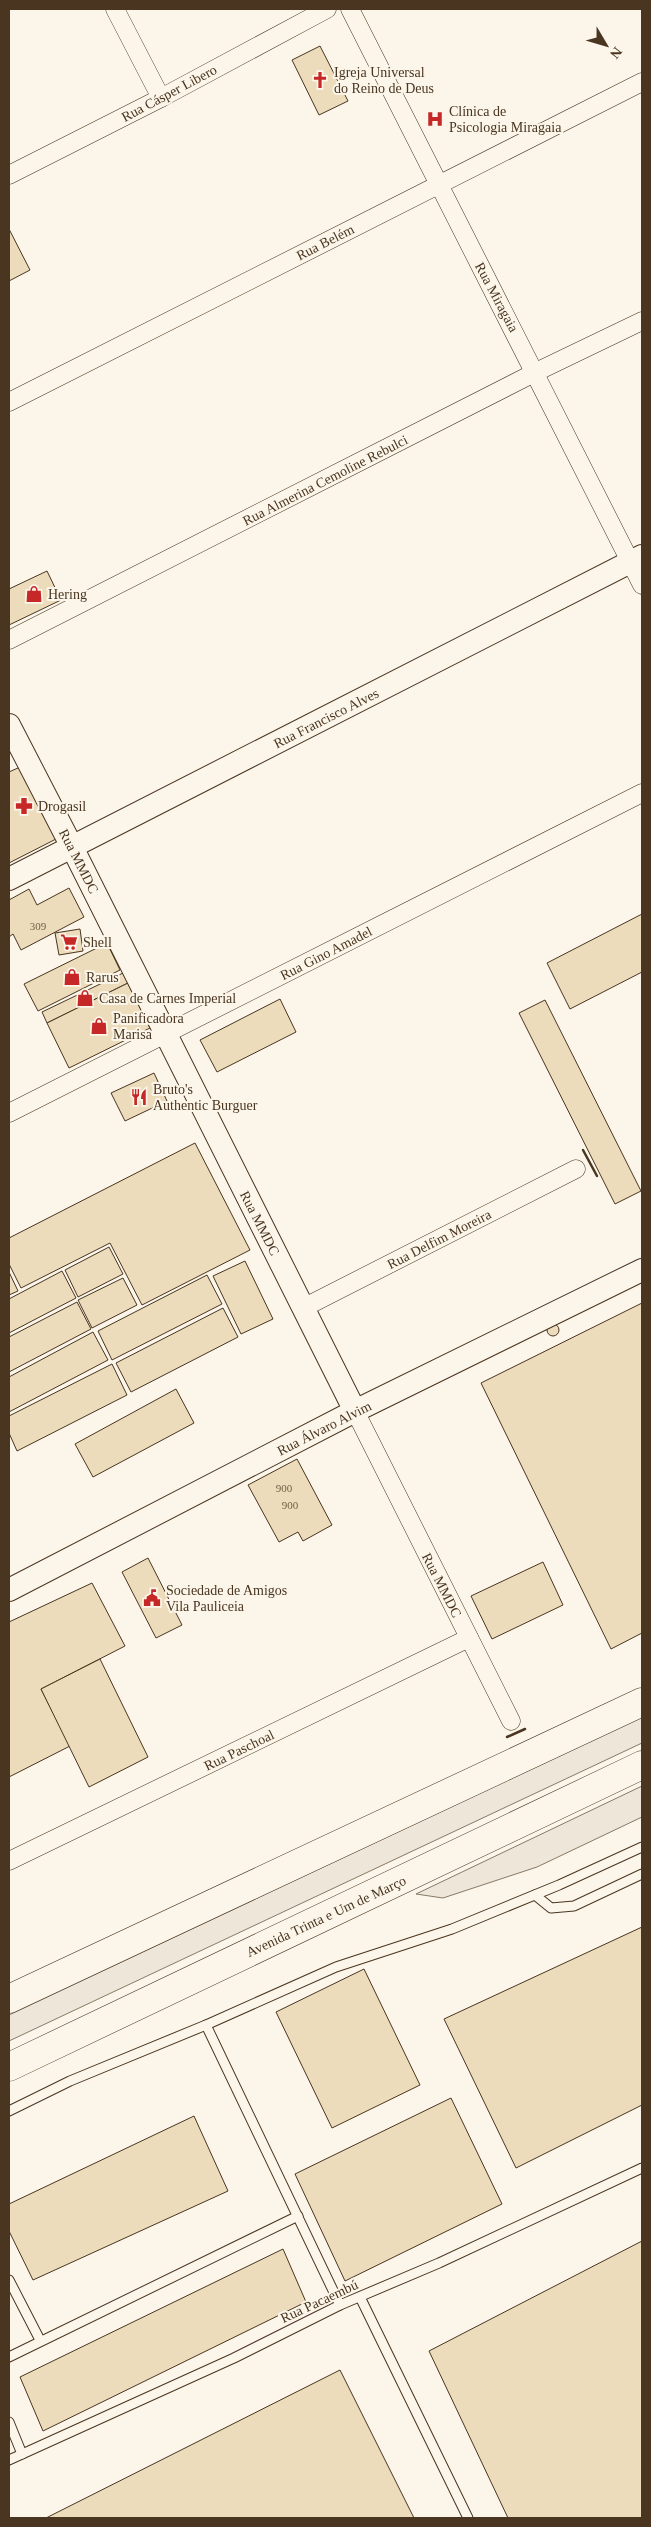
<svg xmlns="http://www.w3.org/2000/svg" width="651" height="2527" viewBox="0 0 651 2527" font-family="Georgia,serif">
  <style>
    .green { fill: #ede6d9; stroke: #887966 }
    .building { fill: #ecdcbc; stroke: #4a3520 }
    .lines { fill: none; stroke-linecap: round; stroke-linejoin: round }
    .service-casing { stroke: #4a3520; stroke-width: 11 }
    .minor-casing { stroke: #4a3520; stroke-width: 19 }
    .tertiary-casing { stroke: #4a3520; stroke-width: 24 }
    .primary-casing { stroke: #4a3520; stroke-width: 29 }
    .service { stroke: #fbf6e9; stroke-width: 9 }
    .minor { stroke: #fbf6e9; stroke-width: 18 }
    .tertiary { stroke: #fbf6e9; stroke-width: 22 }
    .primary { stroke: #fbf6e9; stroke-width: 28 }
    .wall { stroke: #4a3520; stroke-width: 2.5 }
    .labels { text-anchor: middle; stroke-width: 4; stroke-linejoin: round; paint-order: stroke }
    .number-label { font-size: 11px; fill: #725f47 }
    .poi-label { font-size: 14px; fill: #4a3520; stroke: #fbf6e9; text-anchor: start }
    .street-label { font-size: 14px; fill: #4a3520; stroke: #fbf6e9 }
  </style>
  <rect width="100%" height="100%" fill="#fbf6e9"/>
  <g class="green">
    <polygon points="642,1717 642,1743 9,2041 9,2015"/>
    <polygon points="642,1786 642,1817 537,1867 443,1898 416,1894"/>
  </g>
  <g class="building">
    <polygon points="320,46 348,101 319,115 292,60"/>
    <polygon points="9,229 30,270 9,281"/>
    <polygon points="47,571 61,600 9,625 9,589"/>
    <polygon points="20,767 56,839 9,863 9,772"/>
    <polygon points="69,888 84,917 21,950 13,934 9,937 9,900 29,889 37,905"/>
    <polygon points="642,914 642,972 570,1009 547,963"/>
    <polygon points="80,929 83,951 59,955 55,933"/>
    <polygon points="107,943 120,970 38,1011 24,984"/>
    <polygon points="123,973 128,983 47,1023 42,1012"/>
    <polygon points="128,983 150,1028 69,1068 47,1023"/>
    <polygon points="280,999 296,1032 217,1072 200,1040"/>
    <polygon points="545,1000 641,1191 615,1204 519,1013"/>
    <polygon points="154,1073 167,1101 125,1121 111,1093"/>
    <polygon points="195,1143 250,1250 142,1305 110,1243 21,1288 9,1264 9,1238"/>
    <polygon points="109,1247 123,1274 78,1297 65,1270"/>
    <polygon points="245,1261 273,1319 241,1334 213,1276"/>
    <polygon points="62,1271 76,1298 9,1333 9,1299"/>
    <polygon points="9,1272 18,1291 9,1295"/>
    <polygon points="207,1275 222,1304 112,1360 98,1331"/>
    <polygon points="123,1278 137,1305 92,1328 78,1300"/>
    <polygon points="77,1302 91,1329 9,1372 9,1337"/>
    <polygon points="642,1303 642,1633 611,1649 481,1383"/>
    <polygon points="223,1308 238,1337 131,1392 116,1363"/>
    <circle cx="553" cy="1330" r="6"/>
    <polygon points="93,1332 108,1360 9,1412 9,1377"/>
    <polygon points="112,1364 127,1395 17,1451 9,1433 9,1416"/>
    <polygon points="176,1389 194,1423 93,1477 75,1444"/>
    <polygon points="297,1459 332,1525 303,1541 298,1532 279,1542 248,1485"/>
    <polygon points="148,1558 182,1625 156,1638 122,1572"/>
    <polygon points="543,1562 563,1605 492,1639 471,1596"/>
    <polygon points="92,1583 125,1646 41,1689 70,1746 9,1777 9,1622"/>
    <polygon points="100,1659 148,1757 89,1787 41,1689"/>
    <polygon points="642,1927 642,2105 516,2168 444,2019"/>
    <polygon points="364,1969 420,2085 332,2128 276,2012"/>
    <polygon points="451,2098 502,2204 345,2281 295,2174"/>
    <polygon points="194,2116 228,2191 33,2280 9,2231 9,2204"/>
    <polygon points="642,2241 642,2518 508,2518 429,2351"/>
    <polygon points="283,2249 306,2302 43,2431 20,2377"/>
    <polygon points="340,2370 414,2518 46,2518"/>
  </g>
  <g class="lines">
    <g class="service-casing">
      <g id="service">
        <polyline points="535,1895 551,1908 574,1906 642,1874"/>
        <polyline points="206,2025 340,2305"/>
        <polyline points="9,2111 70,2081 206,2025 336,1967 452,1929 559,1885 642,1847"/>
        <polyline points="9,2280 40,2340"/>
        <polyline points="360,2297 468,2518"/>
        <polyline points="9,2357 298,2216"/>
        <polyline points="9,2422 22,2454"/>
        <polyline points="9,2460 234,2358 340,2305 439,2263 642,2168"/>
      </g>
    </g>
    <g class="minor-casing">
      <g id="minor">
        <polyline points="115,9 161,98"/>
        <polyline points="350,9 642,585"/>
        <polyline points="9,175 161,98 327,9"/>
        <polyline points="9,402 642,82"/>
        <polyline points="9,640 536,372 642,321"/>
        <polyline points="9,1113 642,793"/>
        <polyline points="303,1308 576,1169"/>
        <polyline points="355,1411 511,1721"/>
        <polyline points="9,1861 469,1638"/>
      </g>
    </g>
    <g class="tertiary-casing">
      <g id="tertiary">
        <polyline points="9,725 72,847 355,1411"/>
        <polyline points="9,879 642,556"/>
        <polyline points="9,1590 355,1411 642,1270"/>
      </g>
    </g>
    <g class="primary-casing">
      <g id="primary">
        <polyline points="9,1999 642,1702"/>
        <polyline points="9,2067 642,1765"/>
      </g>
    </g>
    <use href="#service" class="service"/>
    <use href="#minor" class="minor"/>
    <use href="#tertiary" class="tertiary"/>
    <use href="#primary" class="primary"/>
    <g class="wall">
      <polyline points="583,1150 597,1176"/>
      <polyline points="507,1737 525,1729"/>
    </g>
  </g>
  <defs>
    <g id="church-bare" transform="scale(1.35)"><path d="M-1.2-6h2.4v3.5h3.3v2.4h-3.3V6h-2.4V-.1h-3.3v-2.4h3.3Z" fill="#c62828" stroke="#fbf6e9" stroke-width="2.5" paint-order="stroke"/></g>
    <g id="hospital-bare" transform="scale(1.35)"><path d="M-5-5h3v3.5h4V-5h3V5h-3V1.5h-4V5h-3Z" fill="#c62828" stroke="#fbf6e9" stroke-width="2.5" paint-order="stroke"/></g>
    <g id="shop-bare" transform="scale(1.35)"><path d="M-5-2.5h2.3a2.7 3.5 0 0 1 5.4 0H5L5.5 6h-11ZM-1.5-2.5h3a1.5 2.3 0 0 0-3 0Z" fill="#c62828" stroke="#fbf6e9" stroke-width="2.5" paint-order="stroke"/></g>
    <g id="pharmacy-bare" transform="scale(1.35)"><path d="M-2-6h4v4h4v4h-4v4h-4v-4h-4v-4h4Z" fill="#c62828" stroke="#fbf6e9" stroke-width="2.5" paint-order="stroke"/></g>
    <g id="supermarket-bare" transform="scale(1.35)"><path d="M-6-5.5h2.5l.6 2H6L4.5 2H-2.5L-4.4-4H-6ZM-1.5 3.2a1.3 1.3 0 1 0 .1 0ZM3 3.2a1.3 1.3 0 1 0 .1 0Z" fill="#c62828" stroke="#fbf6e9" stroke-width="2.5" paint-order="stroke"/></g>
    <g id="restaurant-bare" transform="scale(1.35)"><path d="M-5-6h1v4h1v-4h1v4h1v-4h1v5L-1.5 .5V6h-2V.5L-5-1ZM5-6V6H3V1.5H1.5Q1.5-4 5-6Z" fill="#c62828" stroke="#fbf6e9" stroke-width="2.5" paint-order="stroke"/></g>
    <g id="civic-bare" transform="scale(1.35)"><path d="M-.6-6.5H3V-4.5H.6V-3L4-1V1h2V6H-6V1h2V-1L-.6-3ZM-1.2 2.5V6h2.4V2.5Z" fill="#c62828" stroke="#fbf6e9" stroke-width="2.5" paint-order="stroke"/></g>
  </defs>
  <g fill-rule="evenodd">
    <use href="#church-bare" x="320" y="80"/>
    <use href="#hospital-bare" x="435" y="119"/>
    <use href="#shop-bare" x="34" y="594"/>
    <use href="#pharmacy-bare" x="24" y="806"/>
    <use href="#supermarket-bare" x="69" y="942"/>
    <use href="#shop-bare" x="72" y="977"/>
    <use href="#shop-bare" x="85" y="998"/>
    <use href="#shop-bare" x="99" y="1026"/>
    <use href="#restaurant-bare" x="139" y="1097"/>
    <use href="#civic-bare" x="152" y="1598"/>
  </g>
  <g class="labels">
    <g class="number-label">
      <text x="38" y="930">309</text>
      <text x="284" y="1492">900</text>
      <text x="290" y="1509">900</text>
    </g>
    <g class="poi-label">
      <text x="334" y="77">Igreja Universal<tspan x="334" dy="16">do Reino de Deus</tspan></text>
      <text x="449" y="116">Clínica de<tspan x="449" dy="16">Psicologia Miragaia</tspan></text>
      <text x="48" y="599">Hering</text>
      <text x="38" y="811">Drogasil</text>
      <text x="83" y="947">Shell</text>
      <text x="86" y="982">Rarus</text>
      <text x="99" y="1003">Casa de Carnes Imperial</text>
      <text x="113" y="1023">Panificadora<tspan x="113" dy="16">Marisa</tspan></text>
      <text x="153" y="1094">Bruto's<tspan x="153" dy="16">Authentic Burguer</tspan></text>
      <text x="166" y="1595">Sociedade de Amigos<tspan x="166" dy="16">Vila Pauliceia</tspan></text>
    </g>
    <g class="street-label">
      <text transform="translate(169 93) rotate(-28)" y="5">Rua Cásper Libero</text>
      <text transform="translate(325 242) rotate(-27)" y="5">Rua Belém</text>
      <text transform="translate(497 297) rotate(62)" y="5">Rua Miragaia</text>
      <text transform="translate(325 480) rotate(-27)" y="5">Rua Almerina Cemoline Rebulci</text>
      <text transform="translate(326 718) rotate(-27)" y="5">Rua Francisco Alves</text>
      <text transform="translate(79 861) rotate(63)" y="5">Rua MMDC</text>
      <text transform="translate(326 953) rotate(-27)" y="5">Rua Gino Amadel</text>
      <text transform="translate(260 1223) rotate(63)" y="5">Rua MMDC</text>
      <text transform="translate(439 1239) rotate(-27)" y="5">Rua Delfim Moreira</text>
      <text transform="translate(324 1428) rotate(-27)" y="5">Rua Álvaro Alvim</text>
      <text transform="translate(442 1585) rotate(63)" y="5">Rua MMDC</text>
      <text transform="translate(239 1750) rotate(-26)" y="5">Rua Paschoal</text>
      <text transform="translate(326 1916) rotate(-25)" y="5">Avenida Trinta e Um de Março</text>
      <text transform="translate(319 2301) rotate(-25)" y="5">Rua Pacaembú</text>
    </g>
  </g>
  <rect width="651" height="2527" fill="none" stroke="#4a3520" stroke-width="20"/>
  <g transform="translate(606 45) rotate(128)" stroke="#fbf6e9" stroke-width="4" paint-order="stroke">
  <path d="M0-4L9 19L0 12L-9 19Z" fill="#4a3520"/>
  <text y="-8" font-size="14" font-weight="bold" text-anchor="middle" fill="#4a3520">N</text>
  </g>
</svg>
